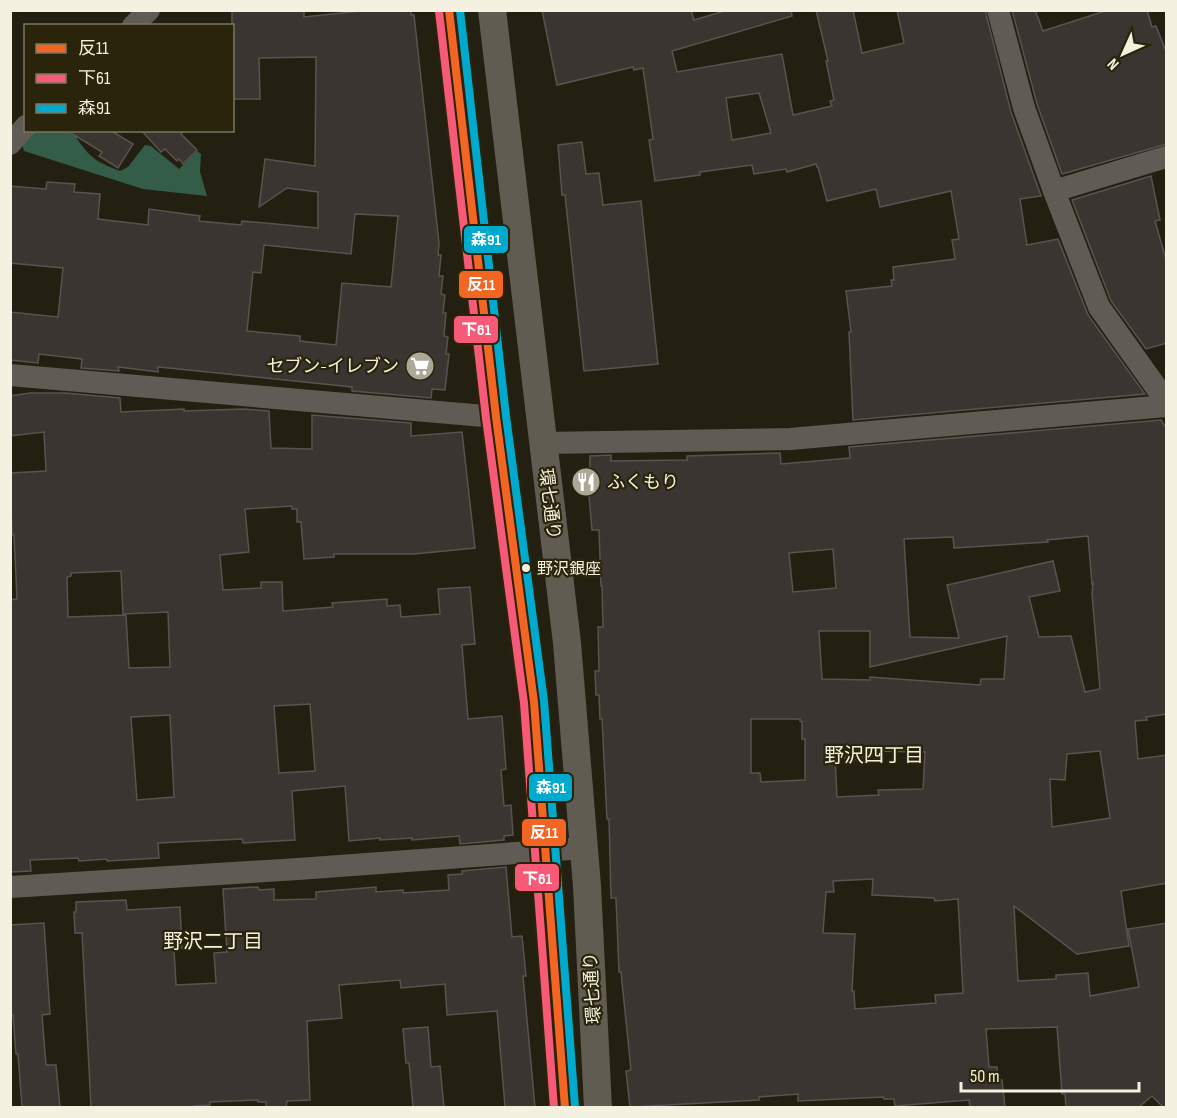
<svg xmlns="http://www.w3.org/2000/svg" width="1177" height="1118" viewBox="0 0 1177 1118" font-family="'Sofia Sans Condensed','Noto Sans JP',sans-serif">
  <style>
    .forest { fill: #335c49 }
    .building { fill: #3b3532; stroke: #595350; stroke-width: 1.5; fill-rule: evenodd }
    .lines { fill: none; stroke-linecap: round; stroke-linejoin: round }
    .minor { stroke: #605c55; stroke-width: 22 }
    .major { stroke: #605c52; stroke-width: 28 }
    .bus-1-casing { stroke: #2a240a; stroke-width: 12 }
    .bus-2-casing { stroke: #2a240a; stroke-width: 12 }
    .bus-3-casing { stroke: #2a240a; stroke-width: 12 }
    .bus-1 { stroke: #f26522; stroke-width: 8 }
    .bus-2 { stroke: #f75a77; stroke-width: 8 }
    .bus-3 { stroke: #00a9ce; stroke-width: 8 }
    .bus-dot { fill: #f4f1e1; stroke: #2a240a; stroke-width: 2 }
    .labels { text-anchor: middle; stroke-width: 4.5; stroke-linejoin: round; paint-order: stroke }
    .bus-label { font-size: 16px; fill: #f4f1e1; stroke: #2a240a; text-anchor: start }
    .poi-label { font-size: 18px; fill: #f4f1e1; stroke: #2a240a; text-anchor: end }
    .street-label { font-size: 18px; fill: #f4f1e1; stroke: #2a240a }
    .neighbourhood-label { font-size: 20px; fill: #f4f1e1; stroke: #2a240a }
    .line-badge { stroke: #2a240a; stroke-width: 2 }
    .badge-label { font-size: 16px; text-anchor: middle; font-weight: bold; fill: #fff }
  </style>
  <rect width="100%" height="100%" fill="#232011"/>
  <path class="forest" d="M32,131H82L77,139C91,159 97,162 120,171L128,167L145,145L151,146L179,169L197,151L201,154L200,172L207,196L143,189L24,151L22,144Z"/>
  <g class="building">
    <path d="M232,10H304V17L370,10H411V15H414L439,243L438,255H441L439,276H443L441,294L445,295L443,313H446L444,336L448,337L446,354H449L445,390L432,389L431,398L352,391V387L169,368L158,367V372L118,367L119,371L81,368L82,359L39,354L38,363L10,360V312L58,317L63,268L10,263V186L46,189L47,182L75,184L74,192L100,194L98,219L148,225L149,209L200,216L199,221L241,225L242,221L318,228V192L287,188L259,207L265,159L315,166L316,57L259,58L260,99H232ZM355,214L398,216L391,287L342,283L336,345L300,341V336L247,331L253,272L261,273L264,245L351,254Z"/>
    <path d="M542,10H691L694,20L728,10H791L792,16L672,51L677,72L782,54L793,115L832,106L830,101L834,100L826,61H828L816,10H853L862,53L904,43L897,10H985L1011,112L1041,196L1020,199L1027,245L1058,239L1088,315L1145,394L853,420L849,332H851L846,291L892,286L891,280H894L893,267L955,259L952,240L959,239L951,191L880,207L876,189L827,201L818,167H817L816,164L787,172L786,169L754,174L752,165L700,172V175L655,181L649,140L653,139L643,68L634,70L633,67L557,85ZM759,93L771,133L732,140L726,98Z"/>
    <polygon points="1012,10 1035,10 1043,31 1108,10 1147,10 1152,27 1156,26 1167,54 1167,144 1062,174 1037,104"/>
    <polygon points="66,130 110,130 133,144 118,168 99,156 102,152"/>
    <polygon points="141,130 185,130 181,134 197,150 183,164 179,159 177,161 165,149 161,152"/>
    <polygon points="582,142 586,174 599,173 603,205 641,201 658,364 584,371 565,195 562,195 558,145"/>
    <polygon points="1151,176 1160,220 1155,221 1167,263 1167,343 1146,349 1111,301 1072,200"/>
    <path d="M30,393H65L120,398L121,412L184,409V411L244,409L269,411L271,448L312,449V415L411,423V436L462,432L475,548L414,554H334V557L304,559L301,522H297V509H292V506L245,509L249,552L220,555L223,590L261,588V582H282L283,611L333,607L332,603L387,599V606L400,605L401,617L440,614L438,589L470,587L475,644L462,645L468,719L502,716L506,769L501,770L504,806L511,805L513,835L504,836V840L460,844L459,836L412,840V838L380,840V838L349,841L345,786L292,791L295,840L243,843L242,839L158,843L159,858L107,861V859L79,861L78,858L30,860L31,871L10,872V600L17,599L14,535H12L10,473L46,471L44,432L10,436V396ZM121,571L123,614L168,612L170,667L129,668L126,615L68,617L67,577L71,576V573ZM310,704L315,771L279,773L274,706ZM170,715L174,797L137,800L131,717Z"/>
    <path d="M1161,420L1167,430V714L1146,717L1147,720L1135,721L1138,759L1167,755V883L1121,891L1129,946L1077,954L1014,906L1018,981L1056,979V975L1088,973L1090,996L1139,987L1128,929L1167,923V1107H1163L1152,1096L1139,1107H1066L1065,1094H1062L1057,1027L986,1029L989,1067H997L998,1080H1002L1005,1107H970L969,1100L895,1106L894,1099H884L883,1097L798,1101V1094L759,1097V1100L630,1107L626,1071L631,1070L621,972H619L616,898H611L609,819H607L602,719H600L599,695H596L595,671H599L598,627H603L602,586H601L599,530H592L589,496L590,456L611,455V461L687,460V456L780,453L781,464L850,458L849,447ZM1088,536L1092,584L1093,583L1092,594L1100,689L1085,692L1071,636L1039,637L1029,597L1060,591L1053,561L947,585L959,638L910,637L904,539L953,537L954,548L1048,542L1047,540ZM833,549L836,588L793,592L789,553ZM819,631H870V667L1007,636L1004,679H981L980,685L870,677V680L822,679ZM751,719H800V721L802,722V739H805V780L761,782L760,773H751ZM868,751L925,752L923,789L878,790L879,795L837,797L835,757L866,761ZM1100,751L1110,818L1052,827L1050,779L1065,780L1067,754ZM873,879L872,895L934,898L935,901L958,899L963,993L935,995L936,1003L855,1009L854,991H852L855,934L823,933L826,892H834L833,881Z"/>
    <polygon points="506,867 512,937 522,936 526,976 523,976 535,1107 505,1107 497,1011 447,1015 445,984 401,988 400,980 339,985 342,1018 307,1021 310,1100 287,1101 286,1107 266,1107 266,1102 258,1102 258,1100 210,1102 210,1105 194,1106 194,1107 91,1107 82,933 75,933 74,912 76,912 76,902 126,900 127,910 180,907 182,948 174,949 176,985 216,983 214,953 227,952 223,889 258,887 259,890 274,889 274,900 316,899 316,892 376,887 376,892 403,890 403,893 449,890 448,875 462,874 462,871"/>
    <polygon points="44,923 50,1014 42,1015 46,1065 56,1065 60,1107 22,1107 18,1054 16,1054 13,1015 10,1016 10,925"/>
    <polygon points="428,1027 431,1067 440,1066 444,1107 413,1107 409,1063 406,1063 403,1029"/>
  </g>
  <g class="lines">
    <g class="minor">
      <polyline points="998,10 1024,108 1054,191 1099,307 1166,401"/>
      <polyline points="133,26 149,10"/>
      <polyline points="10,144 26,126"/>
      <polyline points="1054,191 1166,157"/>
      <polyline points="10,375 496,417"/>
      <polyline points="543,443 790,439 1166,406"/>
      <polyline points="10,887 298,869 584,848"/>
    </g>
    <g class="major">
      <polyline points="449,10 496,417 534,702 565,1108"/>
      <polyline points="492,10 567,643 587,886 598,1108"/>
    </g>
    <g class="bus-1-casing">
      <polyline id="bus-1" points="449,10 496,417 534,702 565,1108"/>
    </g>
    <g class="bus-2-casing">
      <polyline id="bus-2" points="439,11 486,418 524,703 554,1108"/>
    </g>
    <g class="bus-3-casing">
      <polyline id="bus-3" points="460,10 506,416 544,701 575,1107"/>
    </g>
    <use href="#bus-1" class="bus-1"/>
    <use href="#bus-2" class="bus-2"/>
    <use href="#bus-3" class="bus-3"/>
  </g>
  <defs>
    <g id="supermarket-disc" transform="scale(1.5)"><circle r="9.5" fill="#aba898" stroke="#2a240a"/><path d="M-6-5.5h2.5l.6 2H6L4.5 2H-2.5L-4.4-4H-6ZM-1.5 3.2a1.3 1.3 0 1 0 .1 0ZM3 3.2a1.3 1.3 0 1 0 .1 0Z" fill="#fff"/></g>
    <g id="restaurant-disc" transform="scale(1.5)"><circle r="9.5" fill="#aba898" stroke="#2a240a"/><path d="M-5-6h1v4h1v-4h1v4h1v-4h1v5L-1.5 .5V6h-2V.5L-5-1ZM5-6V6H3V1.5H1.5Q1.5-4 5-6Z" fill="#fff"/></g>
  </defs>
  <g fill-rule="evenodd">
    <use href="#supermarket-disc" x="420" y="366"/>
    <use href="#restaurant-disc" x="586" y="482"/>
  </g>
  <circle class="bus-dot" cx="526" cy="568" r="5"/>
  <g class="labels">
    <g class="bus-label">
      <text x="537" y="574">野沢銀座</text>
    </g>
    <g class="poi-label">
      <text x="399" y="372">セブン-イレブン</text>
      <text x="607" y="488" text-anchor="start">ふくもり</text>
    </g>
    <g class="street-label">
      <text transform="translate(550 504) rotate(83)" y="6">環七通り</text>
      <text transform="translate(592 988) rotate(-93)" y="6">環七通り</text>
    </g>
    <g class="neighbourhood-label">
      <text x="874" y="762">野沢四丁目</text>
      <text x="213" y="948">野沢二丁目</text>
    </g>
  </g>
  <g class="line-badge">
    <rect x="463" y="225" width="46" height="29" rx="6" fill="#00a9ce"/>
    <rect x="458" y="270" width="46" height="29" rx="6" fill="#f26522"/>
    <rect x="453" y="315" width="46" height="29" rx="6" fill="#f75a77"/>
    <rect x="528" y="773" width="45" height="29" rx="6" fill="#00a9ce"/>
    <rect x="521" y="818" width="46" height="29" rx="6" fill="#f26522"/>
    <rect x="514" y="863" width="46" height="29" rx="6" fill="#f75a77"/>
  </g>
  <g class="badge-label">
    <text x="486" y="245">森91</text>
    <text x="481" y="290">反11</text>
    <text x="476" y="335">下61</text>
    <text x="551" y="793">森91</text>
    <text x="544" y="838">反11</text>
    <text x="537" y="884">下61</text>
  </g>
  <rect width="1177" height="1118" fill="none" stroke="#f4f1e1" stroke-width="24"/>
  <rect x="24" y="24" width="210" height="108" fill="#2a240a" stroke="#7b7660" stroke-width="1.5"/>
  <rect x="36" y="44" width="30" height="9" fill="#f26522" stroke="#7b7660" stroke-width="1.5"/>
  <text x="78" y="54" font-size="18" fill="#f4f1e1">反11</text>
  <rect x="36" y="74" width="30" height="9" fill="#f75a77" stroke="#7b7660" stroke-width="1.5"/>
  <text x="78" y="84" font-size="18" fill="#f4f1e1">下61</text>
  <rect x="36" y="104" width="30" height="9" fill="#00a9ce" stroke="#7b7660" stroke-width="1.5"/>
  <text x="78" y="114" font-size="18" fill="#f4f1e1">森91</text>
  <g transform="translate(1123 54) rotate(225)" stroke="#2a240a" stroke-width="4.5" paint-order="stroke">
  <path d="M0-4.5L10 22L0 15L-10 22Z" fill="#f4f1e1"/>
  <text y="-9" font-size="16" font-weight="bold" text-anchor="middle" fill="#f4f1e1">N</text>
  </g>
  <path d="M961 1082v9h178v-9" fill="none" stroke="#f4f1e1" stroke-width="3"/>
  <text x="970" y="1082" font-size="18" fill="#f4f1e1" stroke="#2a240a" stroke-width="4.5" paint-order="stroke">50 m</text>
</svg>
